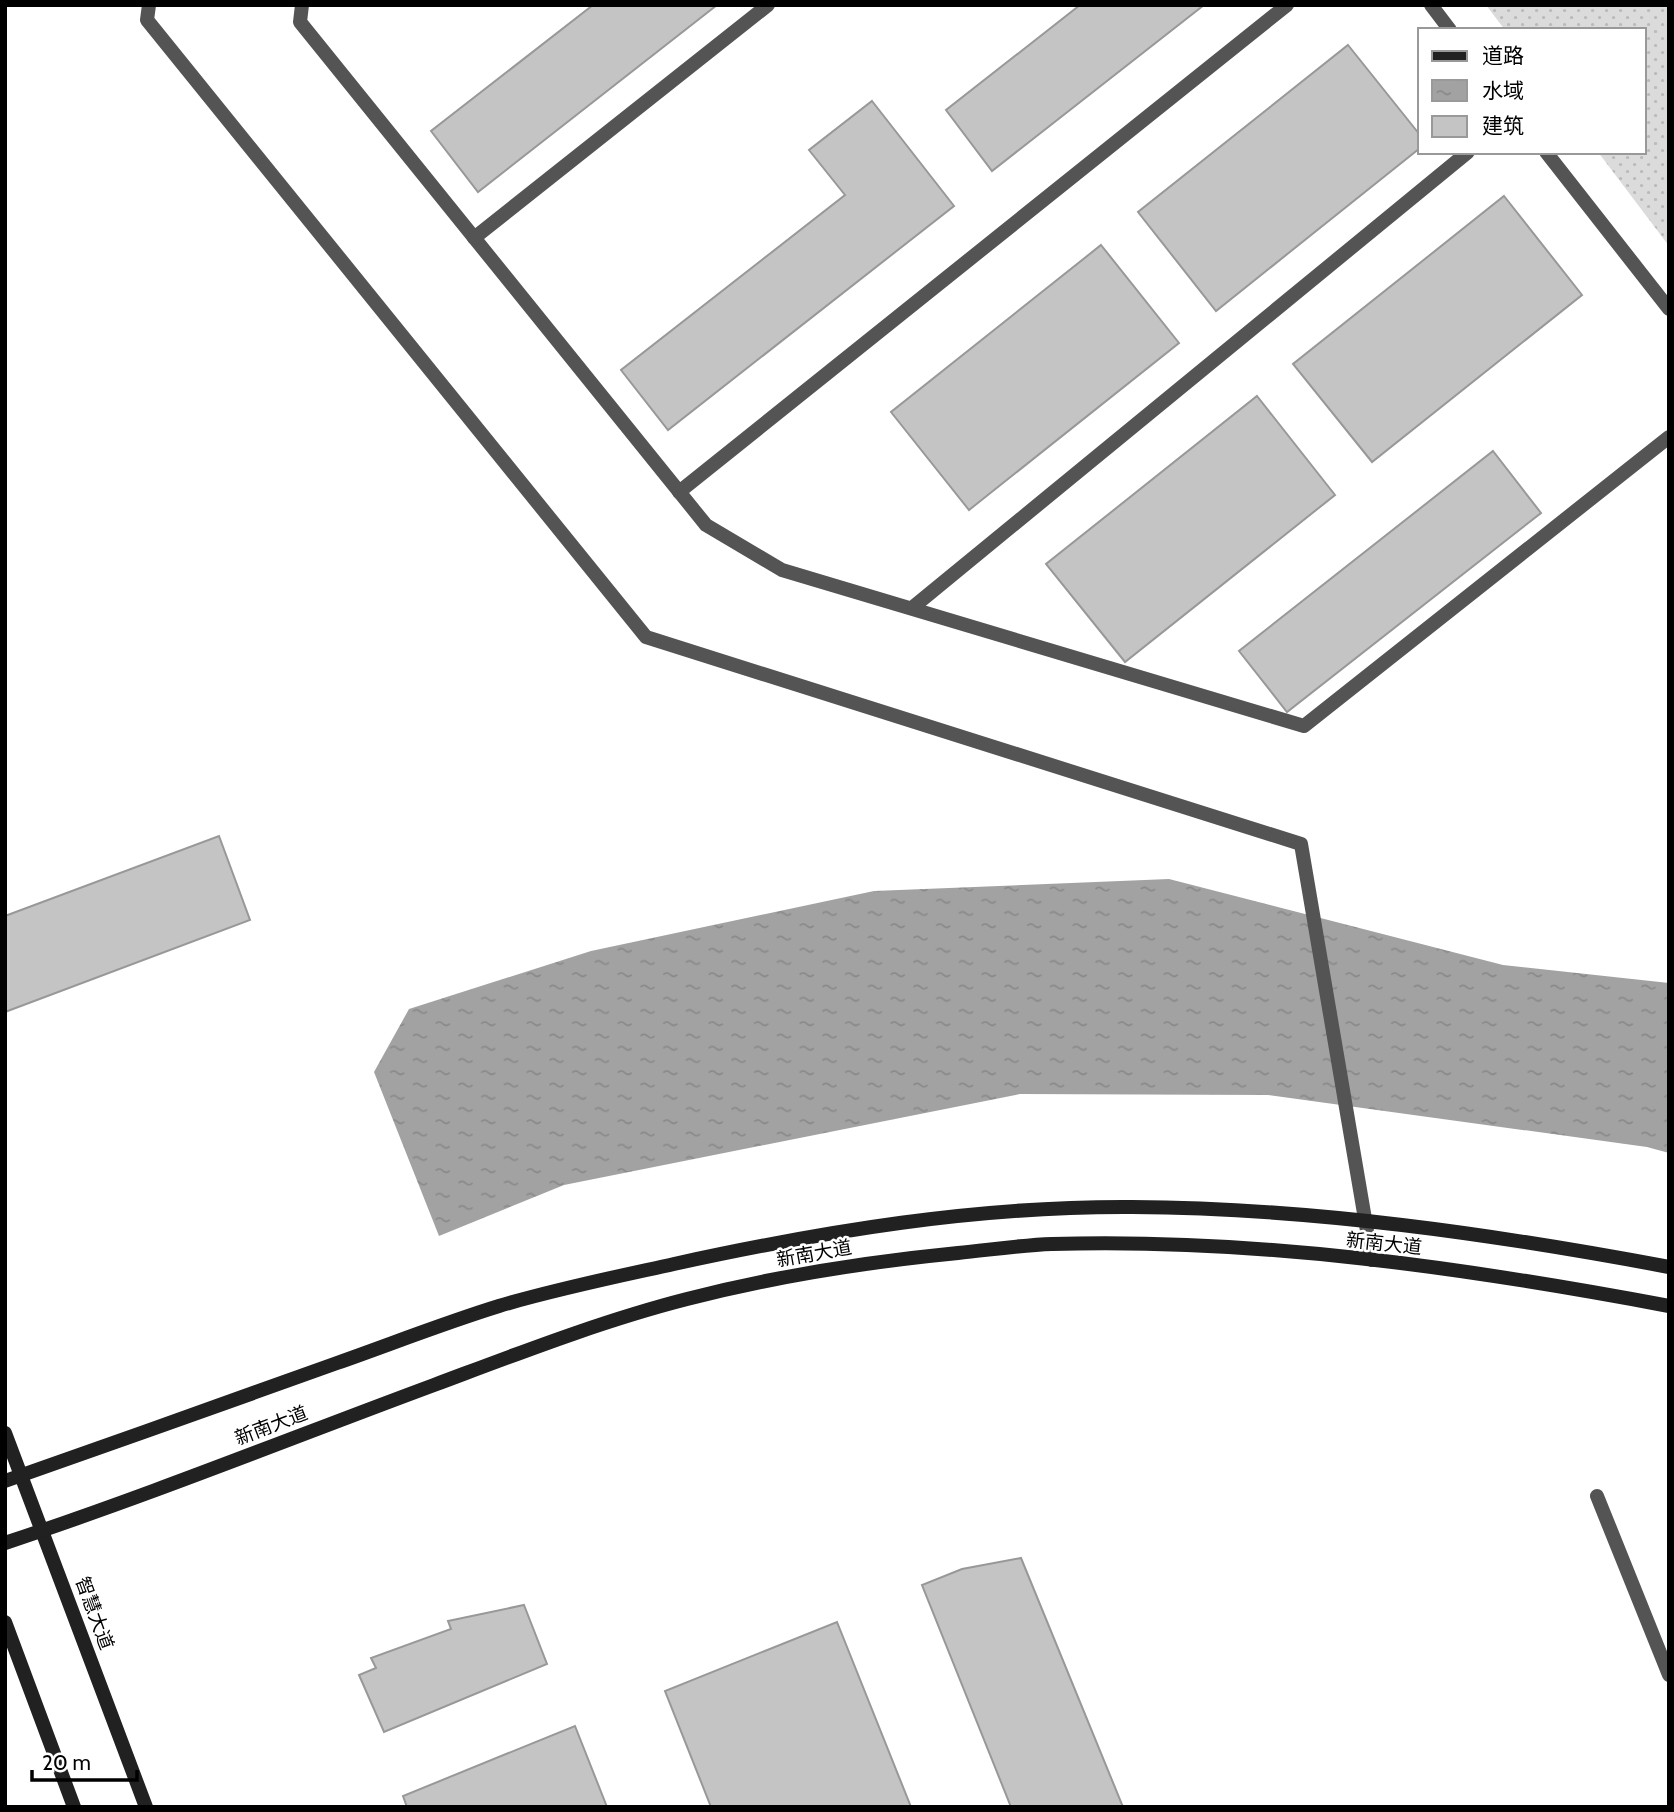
<svg xmlns="http://www.w3.org/2000/svg" width="1674" height="1812" viewBox="0 0 1674 1812" font-family="Cabin,'Noto Sans SC',sans-serif">
  <style>
    .grass { fill: url(#grass-dots) }
    .water { fill: url(#water-ripples) }
    .building { fill: #c4c4c4; stroke: #989898; stroke-width: 2 }
    .lines { fill: none; stroke-linecap: round; stroke-linejoin: round }
    .lane { stroke: #545454; stroke-width: 14 }
    .street { stroke: #545454; stroke-width: 14 }
    .secondary { stroke: #212121; stroke-width: 14 }
    .labels { text-anchor: middle; stroke-width: 5; stroke-linejoin: round; paint-order: stroke }
    .street-label { font-size: 19px; fill: #000; stroke: #fff }
  </style>
  <defs>
    <pattern id="grass-dots" width="8" height="8" patternUnits="userSpaceOnUse" patternTransform="scale(1.75)"><rect width="8" height="8" fill="#dbdbdb"/><path d="M2 2h.1M6 6h.1" fill="none" stroke="#bababa" stroke-width="1.8" stroke-linecap="round"/></pattern>
    <pattern id="water-ripples" width="26" height="14" patternUnits="userSpaceOnUse" patternTransform="scale(1.75)"><rect width="26" height="14" fill="#a2a2a2"/><path d="M2 4q2-2 4 0t4 0M15 11q2-2 4 0t4 0" fill="none" stroke="#8a8a8a"/></pattern>
  </defs>
  <rect width="100%" height="100%" fill="#fff"/>
  <polygon class="grass" points="1486,5 1669,5 1669,246 1598,152 1644,152 1644,30 1505,30"/>
  <polygon class="water" points="1169,879 1503,965 1669,983 1669,1153 1647,1147 1268,1095 1020,1094 564,1185 439,1236 374,1072 409,1009 591,951 874,891"/>
  <g class="building">
    <polygon points="593,5 717,5 478,192 431,131"/>
    <polygon points="1080,5 1204,5 992,171 946,110"/>
    <polygon points="1348,45 1420,135 1420,148 1216,311 1138,212"/>
    <polygon points="872,101 954,206 668,430 621,370 845,195 809,150"/>
    <polygon points="1504,196 1582,295 1372,462 1293,364"/>
    <polygon points="1101,245 1179,343 969,510 891,412"/>
    <polygon points="1257,396 1335,495 1125,662 1046,564"/>
    <polygon points="1493,451 1541,513 1287,712 1239,651"/>
    <polygon points="219,836 250,920 5,1012 5,916"/>
    <polygon points="1021,1558 1123,1807 1011,1807 922,1585 962,1569"/>
    <polygon points="524,1605 547,1664 384,1732 359,1675 376,1668 371,1658 451,1629 448,1621"/>
    <polygon points="837,1622 911,1807 711,1807 665,1691"/>
    <polygon points="575,1726 607,1807 407,1807 403,1796"/>
  </g>
  <g class="lines">
    <g class="lane">
      <polyline points="302,5 300,22 706,525 782,570 1304,726 1669,437"/>
      <polyline points="1431,5 1450,30"/>
      <polyline points="1546,152 1669,309"/>
      <polyline points="474,238 768,5"/>
      <polyline points="679,492 1287,5"/>
      <polyline points="912,608 1468,152"/>
    </g>
    <g class="street">
      <polyline points="149,5 147,20 646,637 1301,844 1372,1260"/>
      <polyline points="1597,1496 1669,1675"/>
    </g>
    <g class="secondary">
      <polyline points="5,1433 146,1807"/>
      <path d="M5,1481C116,1442 226,1403 337,1363C391,1344 444,1323 499,1306C556,1289 615,1277 674,1264C825,1231 977,1206 1132,1207C1312,1208 1493,1234 1669,1267"/>
      <path d="M5,1543C150,1495 291,1438 434,1385C517,1354 601,1321 687,1299C776,1276 866,1262 958,1253C989,1250 1021,1245 1052,1244C1259,1238 1467,1268 1669,1306"/>
      <polyline points="5,1622 74,1807"/>
    </g>
  </g>
  <g class="labels">
    <g class="street-label">
      <text transform="translate(1384 1243) rotate(6)" y="7">新南大道</text>
      <text transform="translate(814 1253) rotate(-10)" y="7">新南大道</text>
      <text transform="translate(271 1425) rotate(-21)" y="7">新南大道</text>
      <text transform="translate(95 1613) rotate(70)" y="7">智慧大道</text>
    </g>
  </g>
  <rect width="1674" height="1812" fill="none" stroke="#000000" stroke-width="14"/>
  <rect x="1418" y="28" width="228" height="126" fill="#ffffff" stroke="#999999" stroke-width="2"/>
  <rect x="1432" y="51" width="35" height="10" fill="#212121" stroke="#999999" stroke-width="2"/>
  <text x="1482" y="63" font-size="21" fill="#000000">道路</text>
  <rect x="1432" y="80" width="35" height="21" fill="url(#water-ripples)" stroke="#999999" stroke-width="2"/>
  <text x="1482" y="98" font-size="21" fill="#000000">水域</text>
  <rect x="1432" y="116" width="35" height="21" fill="#c4c4c4" stroke="#999999" stroke-width="2"/>
  <text x="1482" y="133" font-size="21" fill="#000000">建筑</text>
  <path d="M32 1770v10h105v-10" fill="none" stroke="#000000" stroke-width="3.5"/>
  <text x="42" y="1770" font-size="21" fill="#000000" stroke="#ffffff" stroke-width="5" paint-order="stroke">20 m</text>
</svg>
